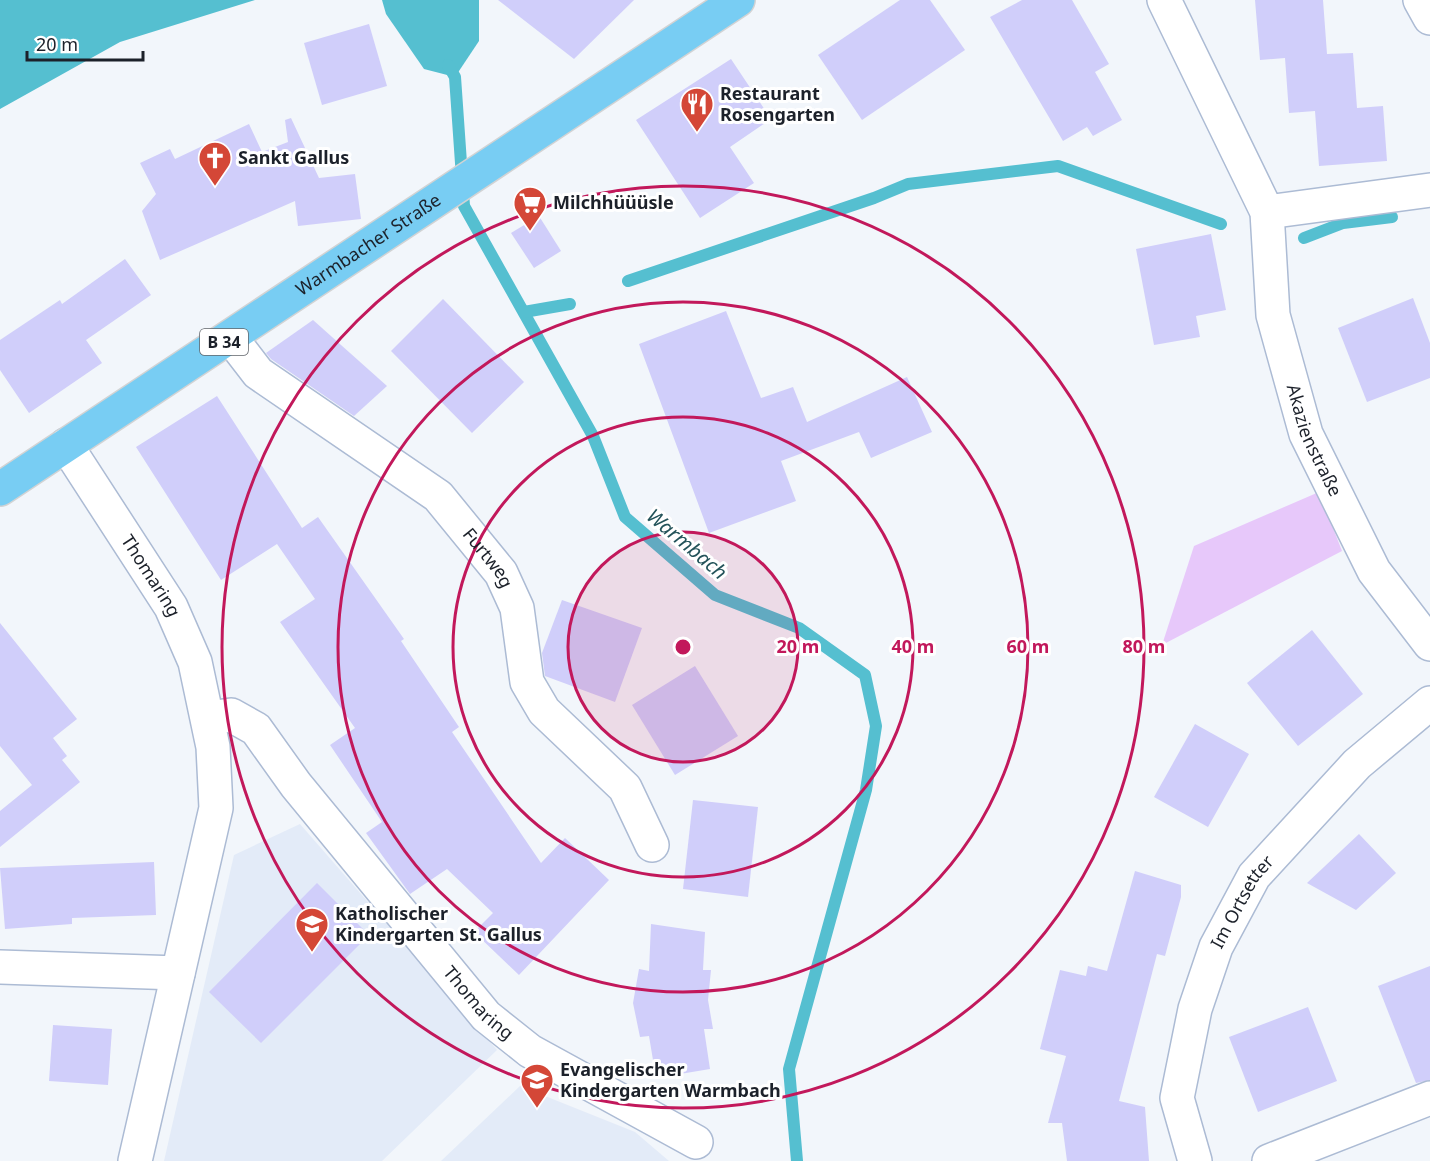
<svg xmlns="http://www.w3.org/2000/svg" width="1430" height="1161" viewBox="0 0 1430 1161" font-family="'Noto Sans',sans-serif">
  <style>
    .built { fill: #e3ebf8 }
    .green { fill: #e7c8fa }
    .water { fill: #55bfd0 }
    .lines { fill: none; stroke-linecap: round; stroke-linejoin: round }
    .stream { stroke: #55bfd0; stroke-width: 12 }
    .building { fill: #d0cefa }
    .minor-casing { stroke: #acbbd4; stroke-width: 36 }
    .primary-casing { stroke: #d2d3d4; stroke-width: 36 }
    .minor { stroke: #fff; stroke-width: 33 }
    .primary { stroke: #78cdf3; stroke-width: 33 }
    .ring { fill: none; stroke: #c2185b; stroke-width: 3 }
    .labels { text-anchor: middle; stroke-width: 6; stroke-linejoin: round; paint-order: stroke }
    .shield { fill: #fff; stroke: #60646a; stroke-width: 1.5 }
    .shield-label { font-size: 16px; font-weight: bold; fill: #1c212a }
    .poi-label { font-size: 18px; font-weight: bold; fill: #1c212a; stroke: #fff; text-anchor: start }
    .street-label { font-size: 18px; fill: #1c212a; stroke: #fff }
    .water-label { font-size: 20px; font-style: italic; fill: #24535a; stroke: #fff }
    .centre { fill: #c2185b; stroke: #fff; stroke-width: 3 }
    .ring-label { font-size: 18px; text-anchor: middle; font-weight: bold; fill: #c2185b; stroke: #fff; stroke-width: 6; stroke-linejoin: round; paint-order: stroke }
  </style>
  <rect width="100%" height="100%" fill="#f2f6fb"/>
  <g class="built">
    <polygon points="300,824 497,1050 382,1161 164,1161 234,855"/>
    <polygon points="520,1086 635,1132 669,1161 441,1161"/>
  </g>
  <polygon class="green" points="1319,492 1342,551 1162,645 1194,546"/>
  <g class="water">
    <polygon points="0,0 255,0 120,42 0,109"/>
    <polygon points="382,0 479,0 479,41 455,77 424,69 386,14"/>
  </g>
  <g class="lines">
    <g class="stream">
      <polyline points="448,65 455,77 464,206 593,436 625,517 715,595 799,628 865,675 876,726 866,790 789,1069 797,1161"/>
      <polyline points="1304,238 1343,223 1392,217"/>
      <polyline points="628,281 874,198 908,184 1058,166 1221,224"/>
      <polyline points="524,312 570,304"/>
    </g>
  </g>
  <g class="building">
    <polygon points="498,0 634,0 574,59"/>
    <polygon points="900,0 930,0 965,50 862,120 818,55"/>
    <polygon points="1022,0 1072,0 1109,64 1095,72 1122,120 1093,136 1087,127 1063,141 990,17"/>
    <polygon points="1255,0 1323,0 1327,54 1353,53 1357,108 1383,106 1387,161 1319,166 1315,111 1289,113 1285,58 1260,60"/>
    <polygon points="369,24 387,86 322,105 304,43"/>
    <polygon points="731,59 771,119 730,147 754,183 700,218 636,120"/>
    <polygon points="291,118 319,178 355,174 361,219 298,226 295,201 160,260 142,211 156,194 140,163 170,149 175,159 249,124 262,152 288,142 285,120"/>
    <polygon points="539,216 561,251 534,268 511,233"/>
    <polygon points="1211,234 1226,310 1196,316 1200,337 1154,345 1136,249"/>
    <polygon points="125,259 151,295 86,340 102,363 29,413 0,370 0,340 60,300 62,304"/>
    <polygon points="1413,298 1430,343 1430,378 1367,402 1338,328"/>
    <polygon points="443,299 524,382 472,433 391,351"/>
    <polygon points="726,311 761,398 793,387 807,422 907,377 932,432 871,458 859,432 781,461 796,501 709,533 639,344"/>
    <polygon points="313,320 387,386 354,416 271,359 266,353"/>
    <polygon points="217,396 302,528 318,517 404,639 401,641 459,727 452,732 541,863 565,838 609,880 519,975 474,932 493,913 447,869 410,894 366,833 382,822 330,745 355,728 280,622 315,599 277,544 221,580 136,447"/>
    <polygon points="562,600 642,628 615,702 545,676 542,653"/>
    <polygon points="0,623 77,719 53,738 67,756 62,760 80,782 0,847 0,811 32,785 0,746"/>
    <polygon points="1312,630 1363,694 1298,746 1247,683"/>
    <polygon points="695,666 738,736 675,775 632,705"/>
    <polygon points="1195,724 1249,754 1208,827 1154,797"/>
    <polygon points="693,800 758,807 748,897 683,889"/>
    <polygon points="1359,834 1396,873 1356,910 1307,883"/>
    <polygon points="154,862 156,915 72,918 72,924 5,929 0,868"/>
    <polygon points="1135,871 1181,885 1181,897 1165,956 1157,954 1119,1101 1145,1107 1149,1161 1067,1161 1062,1123 1048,1123 1066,1056 1040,1049 1060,970 1086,976 1088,966 1107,971"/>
    <polygon points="317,883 369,935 261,1043 209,992"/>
    <polygon points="651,924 705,932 703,970 711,970 708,1000 713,1029 704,1029 710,1069 656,1078 649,1036 640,1037 633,1003 639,969 649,971"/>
    <polygon points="1430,966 1430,1080 1416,1083 1378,986"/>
    <polygon points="1308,1007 1337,1081 1258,1112 1229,1037"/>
    <polygon points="53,1025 112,1029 108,1085 49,1081"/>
  </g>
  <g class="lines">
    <g class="minor-casing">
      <g id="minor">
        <path id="s1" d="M1164,0L1267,212L1273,315L1306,434L1374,571L1430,644"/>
        <polyline points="1420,0 1430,18"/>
        <polyline points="1267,212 1430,190"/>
        <path id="s2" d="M231,338L258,373L438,496L501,573L517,608L527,682L544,711L625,788L652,845"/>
        <path id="s3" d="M66,445L171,607L195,662L213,747L216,808L135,1161"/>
        <path id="s4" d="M208,718L231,715L256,729L296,785L486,1016L530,1051L696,1142"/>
        <polyline points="0,967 178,973"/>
        <path id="s5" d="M1195,1161L1177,1098L1195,1009L1216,947L1254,876L1357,764L1430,703"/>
        <polyline points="1269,1161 1430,1098"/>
      </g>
    </g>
    <g class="primary-casing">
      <g id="primary">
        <path id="s6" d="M0,489L738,0"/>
      </g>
    </g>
    <use href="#minor" class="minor"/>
    <use href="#primary" class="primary"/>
  </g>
  <circle cx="683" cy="647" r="115" fill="#c2185b" fill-opacity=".12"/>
  <g class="ring">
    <circle cx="683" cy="647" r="115"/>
    <circle cx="683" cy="647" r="230"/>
    <circle cx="683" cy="647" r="345"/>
    <circle cx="683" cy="647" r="461"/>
  </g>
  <defs>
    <g id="restaurant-pin" transform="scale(1.725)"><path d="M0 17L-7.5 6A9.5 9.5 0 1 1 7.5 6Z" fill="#d44737" stroke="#fff"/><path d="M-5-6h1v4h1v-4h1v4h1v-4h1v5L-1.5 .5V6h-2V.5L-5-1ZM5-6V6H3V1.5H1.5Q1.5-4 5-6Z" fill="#fff"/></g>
    <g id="church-pin" transform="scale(1.725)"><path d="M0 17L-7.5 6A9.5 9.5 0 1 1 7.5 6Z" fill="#d44737" stroke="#fff"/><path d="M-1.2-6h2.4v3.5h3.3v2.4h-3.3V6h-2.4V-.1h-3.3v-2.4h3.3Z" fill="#fff"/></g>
    <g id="supermarket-pin" transform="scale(1.725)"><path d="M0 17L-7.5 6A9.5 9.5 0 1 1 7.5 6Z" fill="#d44737" stroke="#fff"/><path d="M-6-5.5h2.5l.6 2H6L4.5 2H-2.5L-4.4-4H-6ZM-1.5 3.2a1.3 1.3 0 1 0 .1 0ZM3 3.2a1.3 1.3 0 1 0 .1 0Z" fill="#fff"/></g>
    <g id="school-pin" transform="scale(1.725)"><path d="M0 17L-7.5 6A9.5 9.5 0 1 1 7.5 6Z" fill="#d44737" stroke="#fff"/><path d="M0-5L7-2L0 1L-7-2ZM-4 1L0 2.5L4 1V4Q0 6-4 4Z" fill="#fff"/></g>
  </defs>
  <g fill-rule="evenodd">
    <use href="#restaurant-pin" x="697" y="104"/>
    <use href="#church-pin" x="215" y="158"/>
    <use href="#supermarket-pin" x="530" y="203"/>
    <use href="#school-pin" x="312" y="924"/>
    <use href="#school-pin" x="537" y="1080"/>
  </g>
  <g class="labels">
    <rect class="shield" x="200" y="329" width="48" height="26" rx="4.5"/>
    <g class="shield-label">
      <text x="224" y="348">B 34</text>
    </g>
    <g class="poi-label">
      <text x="720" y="100">Restaurant<tspan x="720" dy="21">Rosengarten</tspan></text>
      <text x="238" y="164">Sankt Gallus</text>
      <text x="553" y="209">Milchhüüüsle</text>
      <text x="335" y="920">Katholischer<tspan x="335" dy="21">Kindergarten St. Gallus</tspan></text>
      <text x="560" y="1076">Evangelischer<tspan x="560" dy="21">Kindergarten Warmbach</tspan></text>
    </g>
    <g class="street-label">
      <text dy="6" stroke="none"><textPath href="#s6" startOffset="442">Warmbacher Straße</textPath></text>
      <text dy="6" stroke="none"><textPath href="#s1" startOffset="471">Akazienstraße</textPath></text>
      <text dy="6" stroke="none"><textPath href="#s2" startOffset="342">Furtweg</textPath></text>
      <text dy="6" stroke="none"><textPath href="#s3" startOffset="156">Thomaring</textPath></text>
      <text dy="6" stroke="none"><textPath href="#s5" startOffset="274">Im Ortsetter</textPath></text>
      <text dy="6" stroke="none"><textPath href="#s4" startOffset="405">Thomaring</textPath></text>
    </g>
    <g class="water-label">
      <text transform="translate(687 544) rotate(40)" y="7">Warmbach</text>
    </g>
  </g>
  <circle cx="683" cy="647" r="9" class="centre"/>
  <g class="ring-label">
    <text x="798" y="653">20 m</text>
    <text x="913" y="653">40 m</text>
    <text x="1028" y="653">60 m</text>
    <text x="1144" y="653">80 m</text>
  </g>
  <path d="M27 51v9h116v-9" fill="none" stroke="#1c212a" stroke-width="3"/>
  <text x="36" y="51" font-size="18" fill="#1c212a" stroke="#ffffff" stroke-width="4.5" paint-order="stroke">20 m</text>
</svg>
